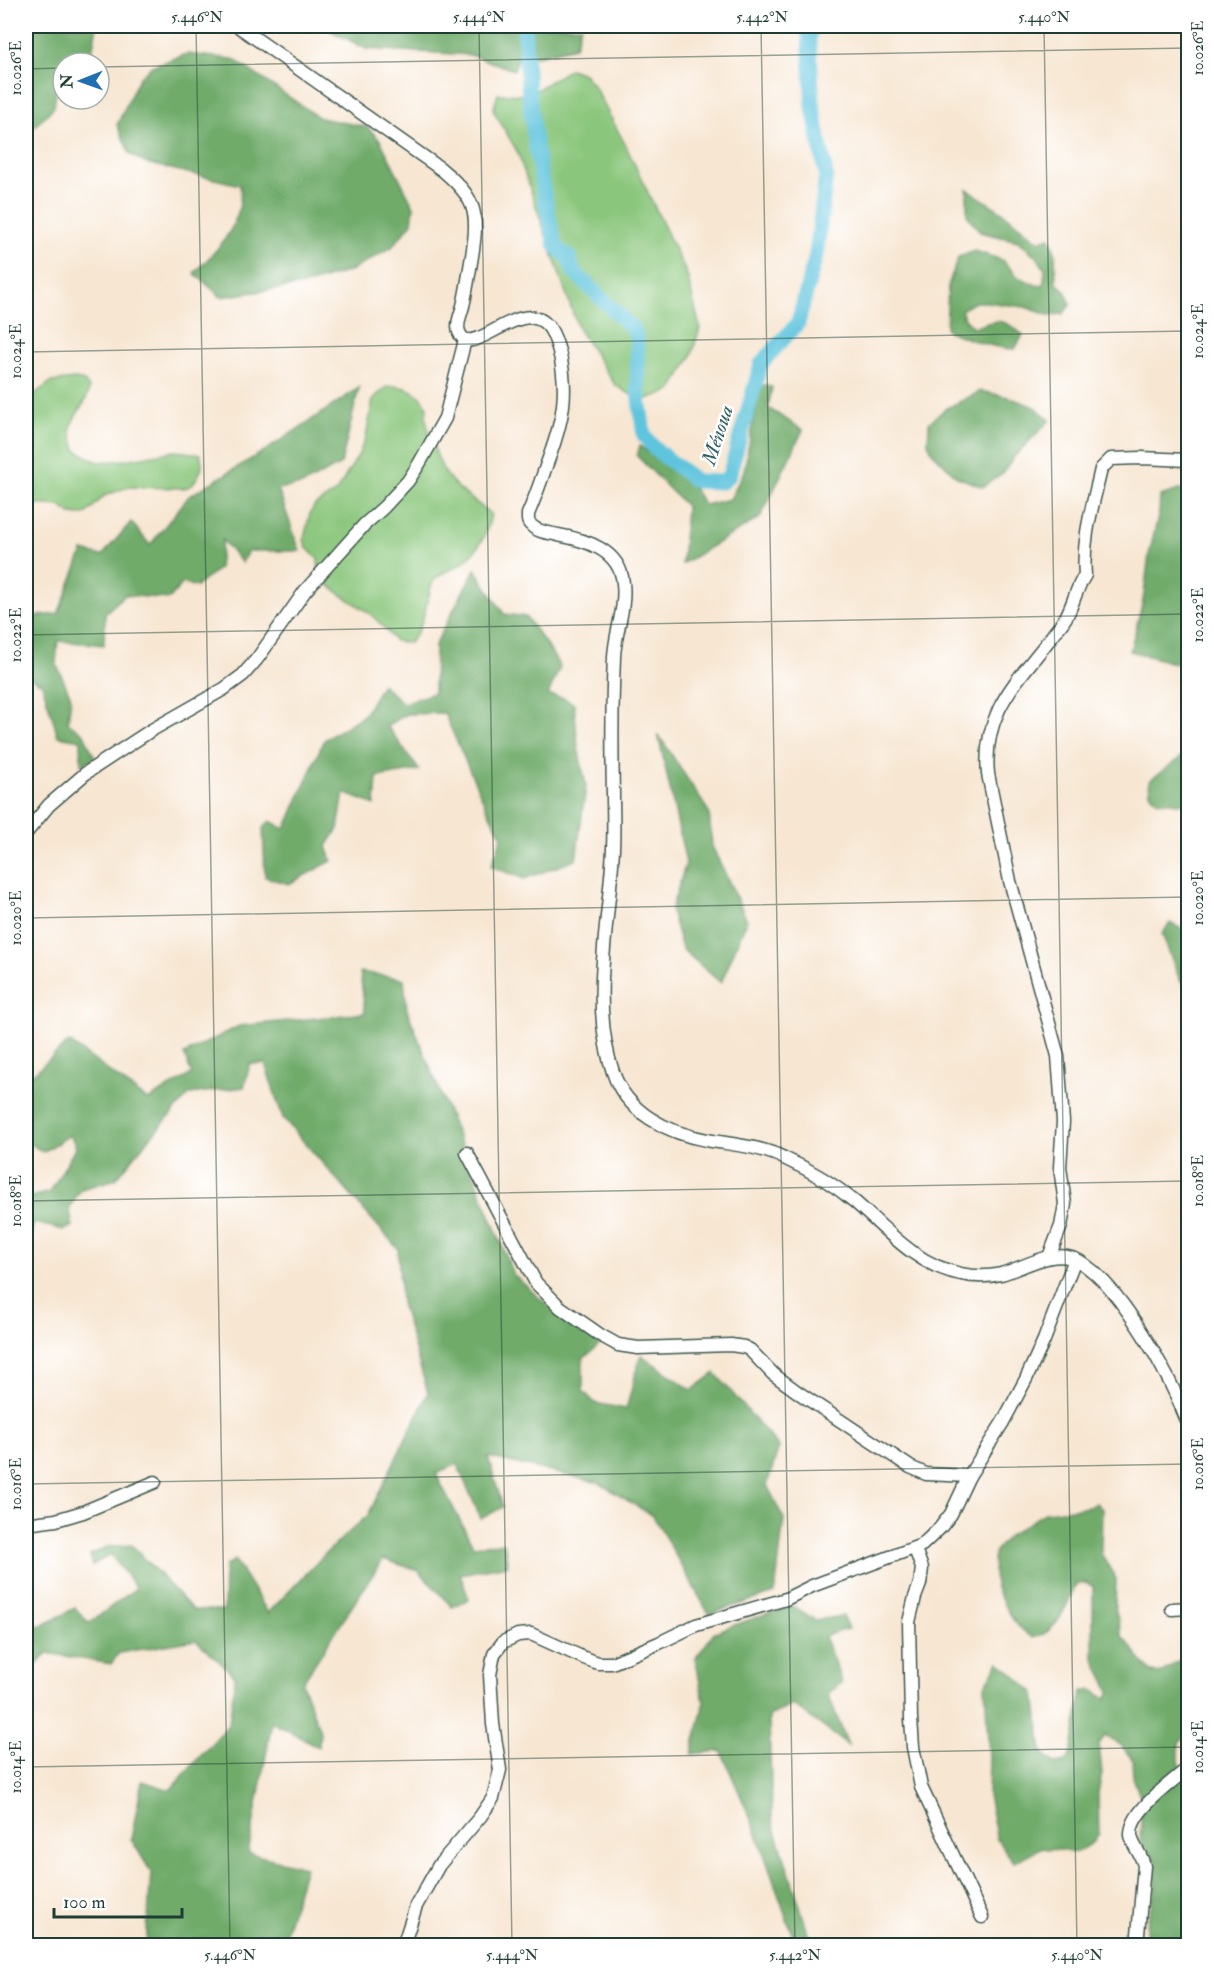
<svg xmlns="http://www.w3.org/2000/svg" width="1214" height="1971" viewBox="0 0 1214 1971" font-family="'IM FELL Double Pica',serif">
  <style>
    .green { fill: #8ac67b; stroke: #548258; stroke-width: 1.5 }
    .forest { fill: #6fab6b; stroke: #477450; stroke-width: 1.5 }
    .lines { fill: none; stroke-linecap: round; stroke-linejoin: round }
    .river { stroke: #5fc4dd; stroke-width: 15 }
    .minor-casing { stroke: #3f564c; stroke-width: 15 }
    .minor { stroke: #fff; stroke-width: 12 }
    .ticks { fill: none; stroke: #1f3d34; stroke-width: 1.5; stroke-opacity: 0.45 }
    .labels { text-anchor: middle; stroke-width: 5; stroke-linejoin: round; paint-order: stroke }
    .water-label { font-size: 20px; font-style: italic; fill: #2f5f5e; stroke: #fff }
    .neatline { fill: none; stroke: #1f3d34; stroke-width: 2 }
    .ticks-label { font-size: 15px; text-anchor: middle; fill: #1f3d34 }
  </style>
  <rect width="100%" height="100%" fill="#fff"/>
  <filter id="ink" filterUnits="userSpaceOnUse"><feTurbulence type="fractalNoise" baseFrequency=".0167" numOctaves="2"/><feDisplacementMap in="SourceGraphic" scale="12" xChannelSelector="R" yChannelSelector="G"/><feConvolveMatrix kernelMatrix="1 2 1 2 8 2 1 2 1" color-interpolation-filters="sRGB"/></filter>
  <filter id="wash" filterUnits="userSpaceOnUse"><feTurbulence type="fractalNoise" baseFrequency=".008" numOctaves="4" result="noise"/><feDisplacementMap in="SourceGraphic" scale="24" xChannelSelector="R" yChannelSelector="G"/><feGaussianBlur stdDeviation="1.35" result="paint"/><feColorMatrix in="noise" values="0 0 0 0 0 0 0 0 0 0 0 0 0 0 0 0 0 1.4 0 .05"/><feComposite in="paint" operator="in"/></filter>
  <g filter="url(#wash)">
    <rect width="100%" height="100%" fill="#f7e6d2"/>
    <g class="green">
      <polygon points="570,69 584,74 594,86 625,144 687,275 700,328 691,357 671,391 641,401 615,385 578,328 517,151 493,110 498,94 528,95"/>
      <path d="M75,379L84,381L89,388C88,403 74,413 71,427C70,435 74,443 77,451L98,462L126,460L175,451L200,454C205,467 200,474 192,485L185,488L128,487L104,496L87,513L79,515L71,514L60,506L35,504L26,501V410L36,393L51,382Z"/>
      <path d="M395,386C407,387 424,394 427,408C427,411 426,414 426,417C428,432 438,462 446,474C457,490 476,502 491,514C487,536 476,555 456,567C450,570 440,574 435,579C431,583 430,590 429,596C424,613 422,630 409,643L395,641C387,632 379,621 370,614C351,598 316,587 318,559L306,547L304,539L310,513L315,505L336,492L358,456L366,437L373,399L387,387Z"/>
    </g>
    <g class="forest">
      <polygon points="26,26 97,26 90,63 63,63 63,66 60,66 54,107 32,129 26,108"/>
      <polygon points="322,26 581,26 575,47 537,56 519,55 514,70 471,55 366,49"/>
      <path d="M187,54L233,59L320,118L367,127L380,140L414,207L412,223L392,247L350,271L304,285L221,297L194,273C219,249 245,222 240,185L145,163L130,154L117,125L139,78L152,66Z"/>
      <path d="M967,189L1004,213L1038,241L1050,237L1055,253L1056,282L1065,291L1071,304L1063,314L1048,315L1025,307L986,302H975L961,310L965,319L974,328C999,318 1002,318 1023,335L1015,349C991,348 967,339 946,330L948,286L958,257L975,251L1002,260L1018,277L1036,285L1043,286L1045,270L1038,258L1018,241L980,232L967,215Z"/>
      <polygon points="760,385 772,387 768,408 803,430 760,518 682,564 686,506 637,456 640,446 692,485 704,505 730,499 744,471"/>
      <polygon points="359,388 341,464 302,485 278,489 300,551 248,551 242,563 222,540 219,568 196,587 183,583 169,599 125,595 105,613 104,645 58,641 56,663 71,697 68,722 84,734 95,758 81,765 81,740 58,736 42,684 26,675 26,617 58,614 83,551 102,556 131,522 150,545 189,496 266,450"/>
      <polygon points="981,391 1008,397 1035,407 1050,420 1014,457 1004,472 983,487 957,477 932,452 928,443 929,423 945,409"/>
      <polygon points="1188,487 1188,667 1130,651 1143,601 1149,555 1159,512 1160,496"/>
      <polygon points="475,569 504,614 526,617 548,647 560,667 548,695 564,698 574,704 578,748 586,785 576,860 524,879 491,866 502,837 486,807 444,713 407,714 387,726 419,770 377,777 375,805 344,793 338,829 327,846 332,861 289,884 265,877 263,828 270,821 285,829 324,740 364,715 382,684 403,703 434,693 435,645"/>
      <polygon points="658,734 709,812 712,846 747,920 721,983 682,949 671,910 686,863"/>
      <polygon points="1188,752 1188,804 1158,801 1150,793 1149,781"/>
      <polygon points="1170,923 1180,928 1188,935 1188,988 1180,980 1162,934"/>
      <polygon points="360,972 404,979 407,1010 514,1275 556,1313 602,1342 583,1359 583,1391 595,1403 626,1409 641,1355 692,1390 715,1373 779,1447 767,1485 784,1519 775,1593 709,1614 653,1516 599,1483 488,1457 503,1507 481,1519 457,1464 436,1474 473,1546 504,1543 508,1565 460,1574 469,1599 452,1607 419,1571 383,1559 302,1683 320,1731 319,1747 272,1722 248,1853 305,1867 282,1945 146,1945 151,1872 131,1839 142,1781 170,1790 229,1724 235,1676 196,1640 119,1653 111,1664 47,1653 29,1674 26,1669 26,1619 40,1627 75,1608 89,1623 136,1588 111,1555 92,1565 90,1555 107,1547 132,1545 193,1610 224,1610 225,1566 235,1560 268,1613 327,1552 368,1515 428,1393 401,1303 398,1249 283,1118 265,1064 250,1064 244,1087 190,1094 146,1142 116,1179 81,1189 69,1208 73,1226 64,1230 34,1223 26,1247 26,1198 50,1192 76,1147 70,1135 43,1152 26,1141 26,1080 69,1042 148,1100 192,1074 184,1054 239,1026 365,1013"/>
      <path d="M1096,1503L1102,1509L1101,1553L1116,1579L1115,1607L1122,1636L1150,1671L1159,1674L1180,1660L1188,1665V1735L1179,1742V1762L1188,1781V1945H1147L1146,1927L1156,1885L1155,1859L1146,1852L1140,1838L1142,1802L1133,1777L1132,1759L1121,1745L1105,1736L1099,1744L1102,1773L1098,1793L1099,1833L1094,1842L1077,1852L1040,1848L1014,1862L997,1840L988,1795L989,1758L985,1686L999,1662L1035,1693L1042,1752L1056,1764L1065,1762L1071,1754L1082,1691L1091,1689L1106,1699L1110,1691L1093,1657V1586L1085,1583L1076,1584C1066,1606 1059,1632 1033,1638L1017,1626L1003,1603L995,1586L993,1559L995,1551L1008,1536L1046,1512L1089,1507Z"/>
      <polygon points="791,1605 815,1620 843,1616 848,1629 824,1636 842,1682 828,1694 848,1745 793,1705 769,1716 772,1818 812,1945 796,1945 756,1831 721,1751 692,1754 704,1702 695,1659 715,1632"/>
    </g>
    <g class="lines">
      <path class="river" d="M524,26C527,97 538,174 555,244L560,251L568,256L574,272L634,330L637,341L638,391L644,435L655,449L696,481L722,482L729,476L761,364L798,323L816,255L826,175L813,107L809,34L815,26"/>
    </g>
  </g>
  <g filter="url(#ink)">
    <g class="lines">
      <g class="minor-casing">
        <g id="minor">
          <path d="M238,26L441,169C476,198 479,212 472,256C469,273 467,289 463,306C461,314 456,324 459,332C471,363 520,294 548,326C554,333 556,342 559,351C569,392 563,420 549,458C542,477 536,496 528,514C528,520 527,522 532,526C538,532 550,533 558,535C586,540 620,550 623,583C626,609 615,632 614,657C612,702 612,748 613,793C613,812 614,830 613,848C610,919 589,1003 613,1072C626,1112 667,1133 707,1140C734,1145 761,1146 786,1159C810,1170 835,1185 855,1202C888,1231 916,1265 961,1274C974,1277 988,1277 1001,1274C1026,1267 1054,1247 1079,1261C1122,1287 1170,1376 1188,1423"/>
          <polyline points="26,833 49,805 86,773 150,731 224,689 243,675 257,659 305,591 364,525 384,507 408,481 419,464 445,418 465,340"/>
          <polyline points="467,1153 536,1283 560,1307 600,1335 618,1345 638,1348 731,1345 744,1347 750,1350 773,1374 799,1393 910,1467 926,1474 969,1476"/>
          <path d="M1049,1257L1061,1226L1065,1204L1060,1167L1063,1122L1058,1056L1010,881L988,774C982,711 1018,681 1052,636C1057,629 1062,624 1066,617C1074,603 1076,588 1085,575C1082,538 1093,505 1101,469L1111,459L1141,458L1188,460"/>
          <polyline points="26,1524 56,1520 83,1512 155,1482"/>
          <polyline points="915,1549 922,1568 920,1584 915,1597 909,1622 911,1719 913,1747 921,1787 982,1917"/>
          <polyline points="1172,1609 1188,1608"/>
          <polyline points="403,1946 416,1906 439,1865 480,1817 493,1798 500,1770 493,1724 490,1675 494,1654 503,1642 518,1635 531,1634 584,1658 598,1663 612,1663 659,1643 696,1625 786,1599 812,1586 922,1545 940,1528 951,1514 969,1476 1003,1422 1026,1379 1044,1340 1075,1259"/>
          <path d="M1137,1946L1144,1866C1142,1854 1132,1846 1131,1835C1130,1811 1171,1783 1188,1768"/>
        </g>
      </g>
      <use href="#minor" class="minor"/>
    </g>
  </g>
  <path class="ticks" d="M196,26L230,1946M479,26L512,1946M761,26L795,1946M1044,26L1077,1946M99,67L1188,48M26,69L63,68M26,352L1188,331M26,635L1188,614M26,918L1188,897M26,1201L1188,1181M26,1484L1188,1464M26,1767L1188,1747"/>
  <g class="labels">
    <g class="water-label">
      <text transform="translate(717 435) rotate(-72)" y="7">Ménoua</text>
    </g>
  </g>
  <rect width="1214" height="1971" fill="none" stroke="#fff" stroke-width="66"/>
  <g transform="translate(81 81) rotate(269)"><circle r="28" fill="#ffffff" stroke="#a5b1ae" stroke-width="1.5"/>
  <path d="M0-4.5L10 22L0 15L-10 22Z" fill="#1f6fb2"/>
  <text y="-9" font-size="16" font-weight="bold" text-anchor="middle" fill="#1f3d34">N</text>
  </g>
  <path d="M54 1908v9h128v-9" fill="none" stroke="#1f3d34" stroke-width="3"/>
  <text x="63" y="1908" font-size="18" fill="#1f3d34" stroke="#ffffff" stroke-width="4.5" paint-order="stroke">100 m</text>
  <rect x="33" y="33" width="1148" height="1905" class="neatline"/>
  <g class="ticks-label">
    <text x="197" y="22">5.446°N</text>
    <text x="479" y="22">5.444°N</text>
    <text x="762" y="22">5.442°N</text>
    <text x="1044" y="22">5.440°N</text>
    <text transform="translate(1198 48) rotate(-90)" y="5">10.026°E</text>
    <text transform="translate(16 68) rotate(-90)" y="5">10.026°E</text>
    <text transform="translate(1198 331) rotate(-90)" y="5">10.024°E</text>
    <text transform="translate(16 351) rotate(-90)" y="5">10.024°E</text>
    <text transform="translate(1198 615) rotate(-90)" y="5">10.022°E</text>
    <text transform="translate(16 635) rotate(-90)" y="5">10.022°E</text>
    <text transform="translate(1198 898) rotate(-90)" y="5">10.020°E</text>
    <text transform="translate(16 918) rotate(-90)" y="5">10.020°E</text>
    <text transform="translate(1198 1181) rotate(-90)" y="5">10.018°E</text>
    <text transform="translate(16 1201) rotate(-90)" y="5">10.018°E</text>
    <text transform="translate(1198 1464) rotate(-90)" y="5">10.016°E</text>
    <text transform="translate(16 1484) rotate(-90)" y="5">10.016°E</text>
    <text transform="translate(1198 1747) rotate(-90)" y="5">10.014°E</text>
    <text transform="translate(16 1767) rotate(-90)" y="5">10.014°E</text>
    <text x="230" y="1960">5.446°N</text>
    <text x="512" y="1960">5.444°N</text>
    <text x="795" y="1960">5.442°N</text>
    <text x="1077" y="1960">5.440°N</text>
  </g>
</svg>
